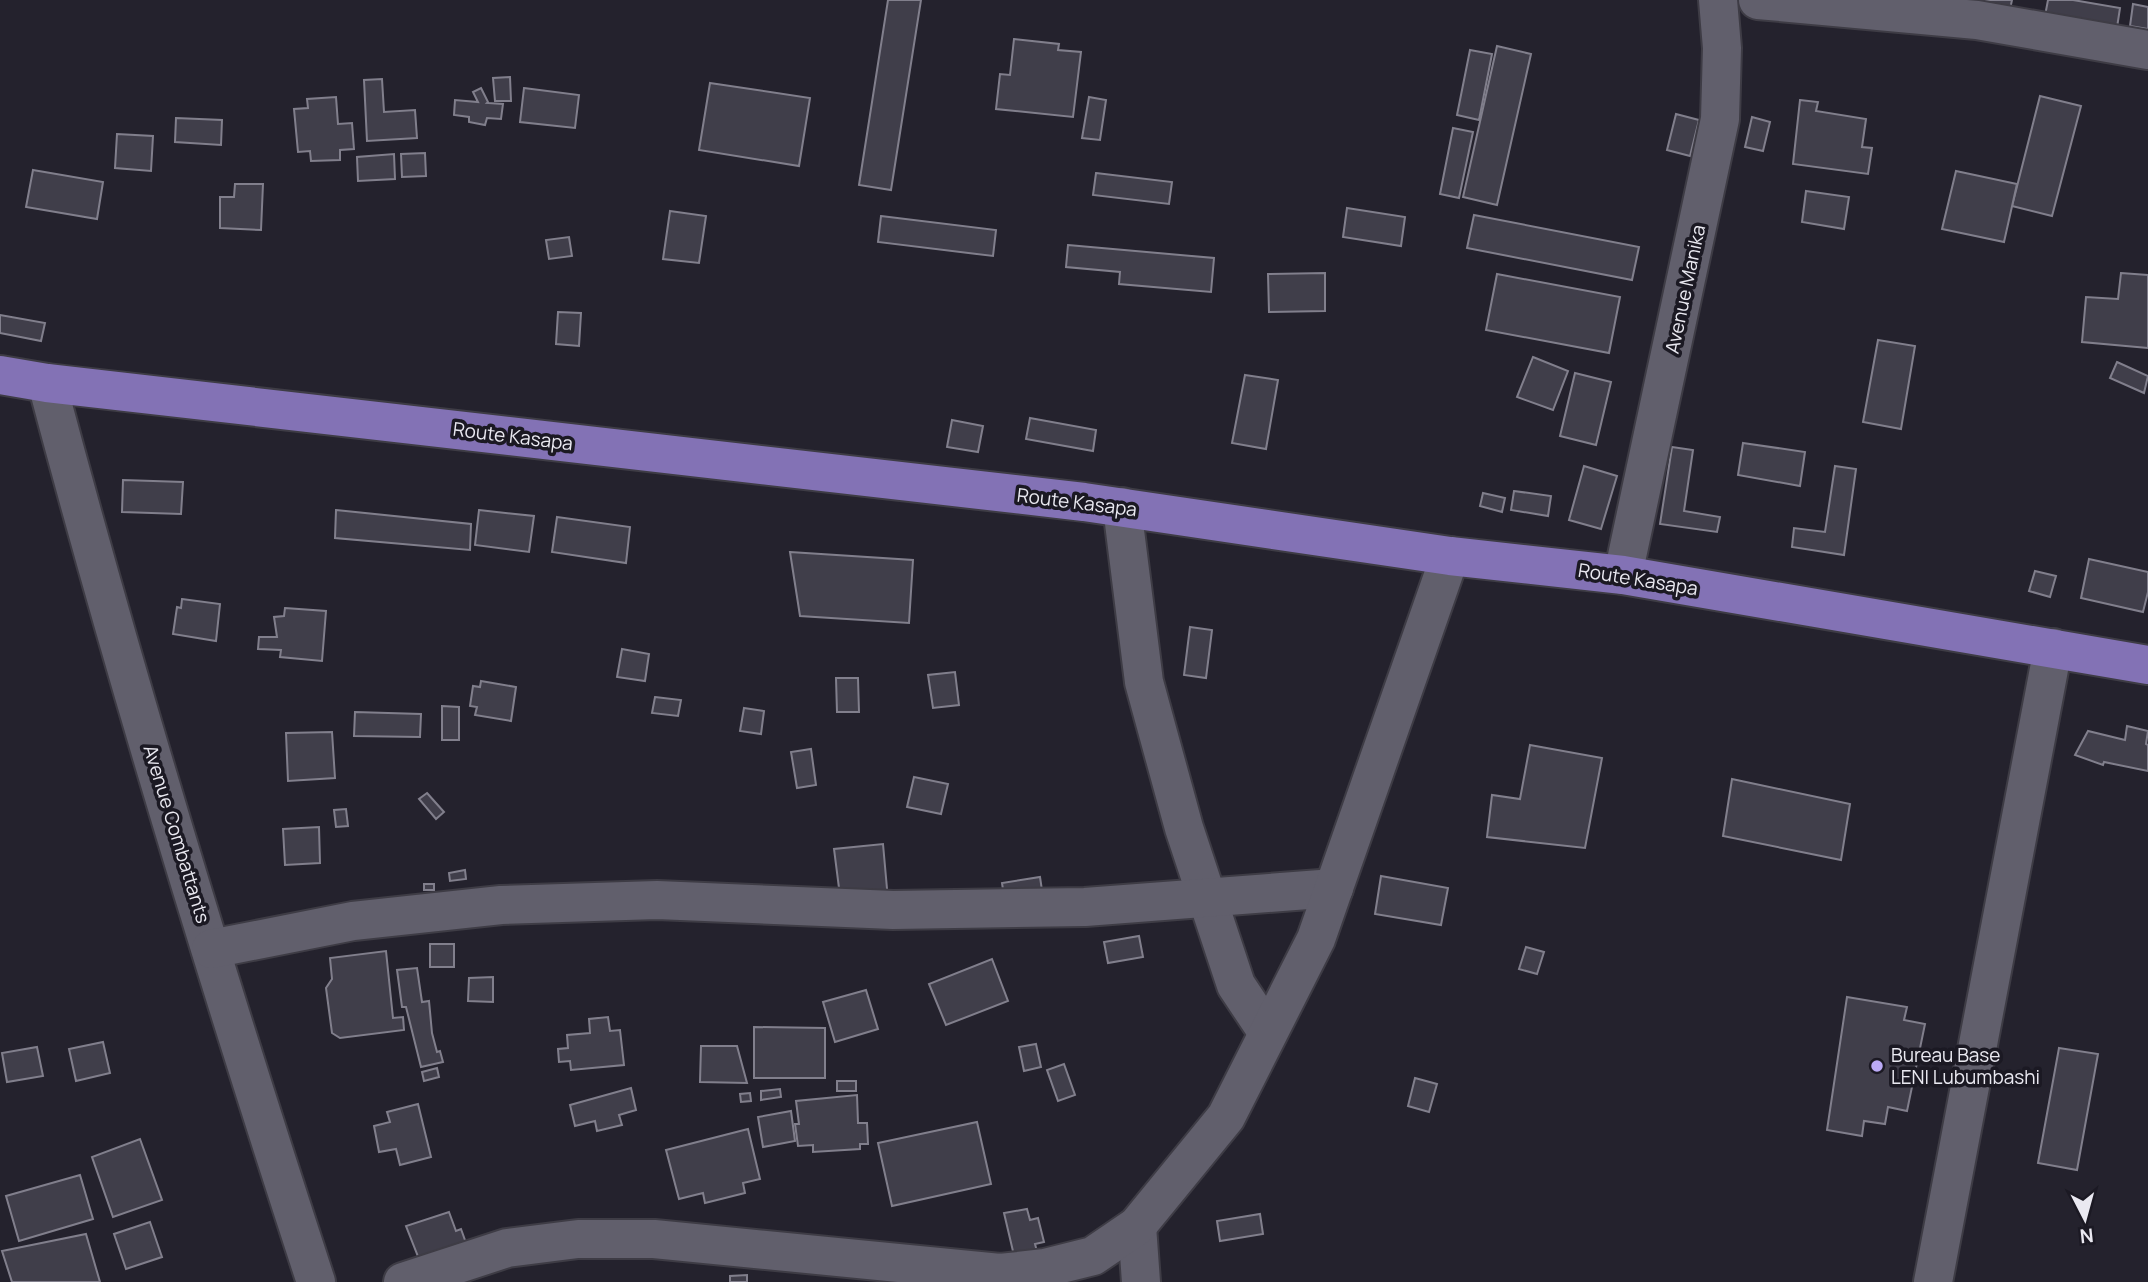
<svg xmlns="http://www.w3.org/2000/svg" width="2148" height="1282" viewBox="0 0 2148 1282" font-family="Manrope,sans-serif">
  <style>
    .building { fill: #403e4a; stroke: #817f8c; stroke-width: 2 }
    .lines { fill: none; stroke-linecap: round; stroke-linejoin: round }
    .minor-casing { stroke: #3e3c45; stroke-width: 42 }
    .major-casing { stroke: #3e3c45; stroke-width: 42 }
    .minor { stroke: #615f6c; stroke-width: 38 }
    .major { stroke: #8372b5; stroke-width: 38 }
    .poi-dot { fill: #bbaaf6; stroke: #1b1923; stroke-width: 2.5 }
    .labels { text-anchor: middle; stroke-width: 7; stroke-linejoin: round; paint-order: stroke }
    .street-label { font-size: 19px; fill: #eae9f1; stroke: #1b1923 }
    .poi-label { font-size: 19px; fill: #eae9f1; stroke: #1b1923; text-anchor: start }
  </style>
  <rect width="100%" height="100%" fill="#24222d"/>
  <g class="building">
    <polygon points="888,0 921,0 891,190 859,185"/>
    <polygon points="1976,0 2012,0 2009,14 1975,7"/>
    <polygon points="2048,0 2073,0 2120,8 2116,34 2044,21"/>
    <polygon points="2133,4 2148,7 2148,29 2130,26"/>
    <polygon points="1014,39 1059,44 1058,50 1081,52 1073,117 996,109 1000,74 1010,75"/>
    <polygon points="1497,46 1531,54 1497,205 1463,197"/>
    <polygon points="1470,50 1492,54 1479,120 1457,115"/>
    <polygon points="510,77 511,101 495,101 493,78"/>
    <polygon points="382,79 384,112 415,110 417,138 367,141 364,80"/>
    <polygon points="710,83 810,98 799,166 699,150"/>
    <polygon points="481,88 488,102 487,103 503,104 501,119 487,118 485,125 469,122 469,117 454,115 455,100 478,102 473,92"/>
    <polygon points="524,88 579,95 575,128 520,122"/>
    <polygon points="2040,96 2081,106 2052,216 2012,206"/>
    <polygon points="336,97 338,124 352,123 354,149 340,150 340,160 311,161 310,151 298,152 294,109 308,108 307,99"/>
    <polygon points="1089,97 1106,100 1100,140 1082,138"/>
    <polygon points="1800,100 1818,102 1816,111 1866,119 1862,147 1872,148 1868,174 1793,164"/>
    <polygon points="1676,114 1699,120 1690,156 1667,150"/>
    <polygon points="1752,117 1770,122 1763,151 1745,147"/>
    <polygon points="176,118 222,120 221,145 175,142"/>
    <polygon points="1453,128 1473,132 1459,198 1440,194"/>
    <polygon points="117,134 153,136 151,171 115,168"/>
    <polygon points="425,153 426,176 402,177 401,154"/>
    <polygon points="394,154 395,179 358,181 357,157"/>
    <polygon points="33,170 103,182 97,219 26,207"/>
    <polygon points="1956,171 2017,184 2004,242 1942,229"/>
    <polygon points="1096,173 1172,182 1169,204 1093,195"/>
    <polygon points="235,184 263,184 261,230 220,228 220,197 234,197"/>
    <polygon points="1806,191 1849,197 1844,229 1802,222"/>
    <polygon points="1347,208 1405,217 1401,246 1343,237"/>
    <polygon points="670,211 706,216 699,263 663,259"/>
    <polygon points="1474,215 1639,247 1632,280 1467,248"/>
    <polygon points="881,216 996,230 993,256 878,242"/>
    <polygon points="569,237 572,256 549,259 546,240"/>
    <polygon points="1068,245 1214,258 1211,292 1119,284 1120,272 1066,267"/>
    <polygon points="1325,273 1325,311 1269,312 1268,274"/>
    <polygon points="2121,273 2148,275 2148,348 2082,342 2086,297 2118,299"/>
    <polygon points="1497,274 1620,297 1609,353 1486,330"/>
    <polygon points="558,312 581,313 579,346 556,344"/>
    <polygon points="0,315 45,323 41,341 0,333"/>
    <polygon points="1878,340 1915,346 1901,429 1863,422"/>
    <polygon points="1533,357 1568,371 1553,410 1517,397"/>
    <polygon points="2117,362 2148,376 2144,393 2110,378"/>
    <polygon points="1575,373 1611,382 1596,445 1560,436"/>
    <polygon points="1245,375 1278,380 1266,449 1232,443"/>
    <polygon points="1030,418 1096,430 1093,451 1026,439"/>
    <polygon points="952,420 983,426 978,452 947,447"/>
    <polygon points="1743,443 1805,452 1800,486 1738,475"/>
    <polygon points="1672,447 1693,450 1684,511 1720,517 1717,532 1660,524"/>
    <polygon points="1584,466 1617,476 1601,529 1569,520"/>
    <polygon points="1835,466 1856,469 1844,555 1792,547 1794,528 1825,532"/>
    <polygon points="123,480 183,482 181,514 122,512"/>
    <polygon points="1514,491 1551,496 1548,516 1511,510"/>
    <polygon points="1483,493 1505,498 1502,512 1480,506"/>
    <polygon points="336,510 471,524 470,550 335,538"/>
    <polygon points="479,510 534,516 529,552 475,545"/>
    <polygon points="557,517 630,527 626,563 552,552"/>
    <polygon points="790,552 913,560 909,623 800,616"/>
    <polygon points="2089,559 2148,572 2148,592 2143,612 2081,598"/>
    <polygon points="2035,571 2056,576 2050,597 2029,591"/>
    <polygon points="182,599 220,604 216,641 173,634 177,607 181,608"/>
    <polygon points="285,608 326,611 322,661 280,657 281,650 258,649 259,637 277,637 274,617 284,616"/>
    <polygon points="1190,627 1212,630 1206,678 1184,675"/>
    <polygon points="622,649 649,654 645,681 617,677"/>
    <polygon points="955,672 959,705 933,708 928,675"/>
    <polygon points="836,678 858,678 859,712 837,712"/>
    <polygon points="481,681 516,687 511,721 475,715 477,707 470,706 473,686 480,687"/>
    <polygon points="655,697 681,700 678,716 652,713"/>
    <polygon points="442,706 459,707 459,740 442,740"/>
    <polygon points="744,708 764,711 761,734 740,731"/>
    <polygon points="355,712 421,714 420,737 354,736"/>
    <polygon points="2127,726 2148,731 2146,744 2148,745 2148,771 2104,762 2103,765 2075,755 2088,731 2125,740"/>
    <polygon points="332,732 335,778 288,781 286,733"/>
    <polygon points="1530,745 1602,758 1585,848 1487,837 1492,795 1520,799"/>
    <polygon points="811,749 816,785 797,788 791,752"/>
    <polygon points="914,777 948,784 941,814 907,807"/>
    <polygon points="1732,779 1850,804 1841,860 1723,836"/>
    <polygon points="427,793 444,812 436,819 419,799"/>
    <polygon points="346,809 348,826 336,827 334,810"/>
    <polygon points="319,827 320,863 285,865 283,829"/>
    <polygon points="883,844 888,900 840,896 834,849"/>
    <polygon points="465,870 466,879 450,881 449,873"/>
    <polygon points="1381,876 1448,888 1441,925 1375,914"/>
    <polygon points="1040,877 1043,897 1005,903 1002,883"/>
    <rect x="424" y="884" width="10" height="6"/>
    <polygon points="1139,936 1143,957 1108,963 1104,942"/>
    <rect x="430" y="944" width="24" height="23"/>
    <polygon points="1526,947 1544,952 1537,974 1519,969"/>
    <polygon points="386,951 393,1018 403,1017 404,1030 340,1038 332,1033 326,988 332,979 330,958"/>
    <polygon points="992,959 1008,1001 946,1025 929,984"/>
    <polygon points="417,968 422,1002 429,1001 432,1033 437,1052 440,1051 443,1062 421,1067 406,1007 402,1007 397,970"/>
    <polygon points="493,977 493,1002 468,1001 469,978"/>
    <polygon points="866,990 878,1029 835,1042 823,1002"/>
    <polygon points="1847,997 1907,1007 1904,1020 1925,1024 1907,1111 1888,1107 1885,1124 1864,1121 1862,1136 1827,1130"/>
    <polygon points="608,1017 610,1031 620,1030 624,1065 571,1070 570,1061 559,1062 558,1049 568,1048 567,1035 590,1033 589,1019"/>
    <polygon points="754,1027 825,1028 825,1078 754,1078"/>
    <polygon points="103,1042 110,1073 76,1081 69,1049"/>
    <polygon points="1036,1044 1041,1067 1024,1071 1019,1047"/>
    <polygon points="701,1046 737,1046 747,1083 700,1082"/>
    <polygon points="37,1047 43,1076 7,1082 2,1053"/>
    <polygon points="2059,1048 2098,1054 2077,1170 2038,1163"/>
    <polygon points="1064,1064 1075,1095 1058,1101 1047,1070"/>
    <polygon points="437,1068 439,1077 424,1081 422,1072"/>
    <polygon points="1415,1078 1437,1084 1429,1112 1408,1106"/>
    <rect x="837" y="1081" width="19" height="10"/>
    <polygon points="631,1088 636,1110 619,1115 622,1125 597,1131 595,1121 575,1126 570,1105"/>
    <polygon points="780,1089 781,1097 761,1100 761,1091"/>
    <polygon points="750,1093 751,1101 741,1102 740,1094"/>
    <polygon points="857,1095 858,1123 867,1123 868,1144 860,1144 860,1149 813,1152 813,1145 798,1146 795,1124 799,1124 796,1101"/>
    <polygon points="418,1104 431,1157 400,1165 396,1149 379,1152 374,1126 390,1122 387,1112"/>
    <polygon points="791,1111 795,1141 763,1147 758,1117"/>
    <polygon points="977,1122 991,1184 892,1206 878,1143"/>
    <polygon points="748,1129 760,1179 743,1183 745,1193 705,1203 703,1193 679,1199 666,1150"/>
    <polygon points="140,1139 162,1200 113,1217 92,1157"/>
    <polygon points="80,1175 93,1219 19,1241 6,1196"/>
    <polygon points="1027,1209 1030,1220 1038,1218 1044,1242 1035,1244 1039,1259 1016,1264 1004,1213"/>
    <polygon points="449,1212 456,1231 461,1229 466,1243 419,1259 406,1226"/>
    <polygon points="1260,1214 1263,1234 1220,1241 1217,1221"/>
    <polygon points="150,1222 162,1257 126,1269 114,1234"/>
    <polygon points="86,1234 100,1282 12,1282 2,1251"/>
    <polygon points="747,1275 747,1282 730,1282 730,1276"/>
  </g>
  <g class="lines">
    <g class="minor-casing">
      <g id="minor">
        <polyline points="1758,0 1977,20 2148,50"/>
        <path d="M47,383C127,685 219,985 316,1282"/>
        <polyline points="1122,507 1144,682 1184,828 1236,985 1268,1033"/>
        <polyline points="1623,575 1720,119 1722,48 1718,0"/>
        <polyline points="211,949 353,921 501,905 657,900 893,910 1085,907 1334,888"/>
        <polyline points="1137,1226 1141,1282"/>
        <polyline points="403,1282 507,1248 578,1239 654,1239 1000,1273 1045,1268 1093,1256 1137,1226 1226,1117 1316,939 1450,556"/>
        <polyline points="1933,1282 2053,648"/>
      </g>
    </g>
    <g class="major-casing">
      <polyline id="major" points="0,375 47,383 1084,502 1450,556 1623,575 2148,665"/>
    </g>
    <use href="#minor" class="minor"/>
    <use href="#major" class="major"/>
  </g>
  <circle class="poi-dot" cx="1877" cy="1066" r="7"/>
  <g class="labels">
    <g class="street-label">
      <text transform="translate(1685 289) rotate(-78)" y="7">Avenue Manika</text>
      <text transform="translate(513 436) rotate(7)" y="7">Route Kasapa</text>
      <text transform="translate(1077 502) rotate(7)" y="7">Route Kasapa</text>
      <text transform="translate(1638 579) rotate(9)" y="7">Route Kasapa</text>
      <text transform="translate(177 834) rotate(73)" y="7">Avenue Combattants</text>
    </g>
    <g class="poi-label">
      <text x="1891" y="1062">Bureau Base<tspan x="1891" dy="22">LENI Lubumbashi</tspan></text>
    </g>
  </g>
  <g transform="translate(2085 1219) rotate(174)" stroke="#1b1923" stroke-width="5" paint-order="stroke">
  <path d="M0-5L12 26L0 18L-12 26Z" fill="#eae9f1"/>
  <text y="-10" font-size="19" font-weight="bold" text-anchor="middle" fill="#eae9f1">N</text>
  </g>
</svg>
